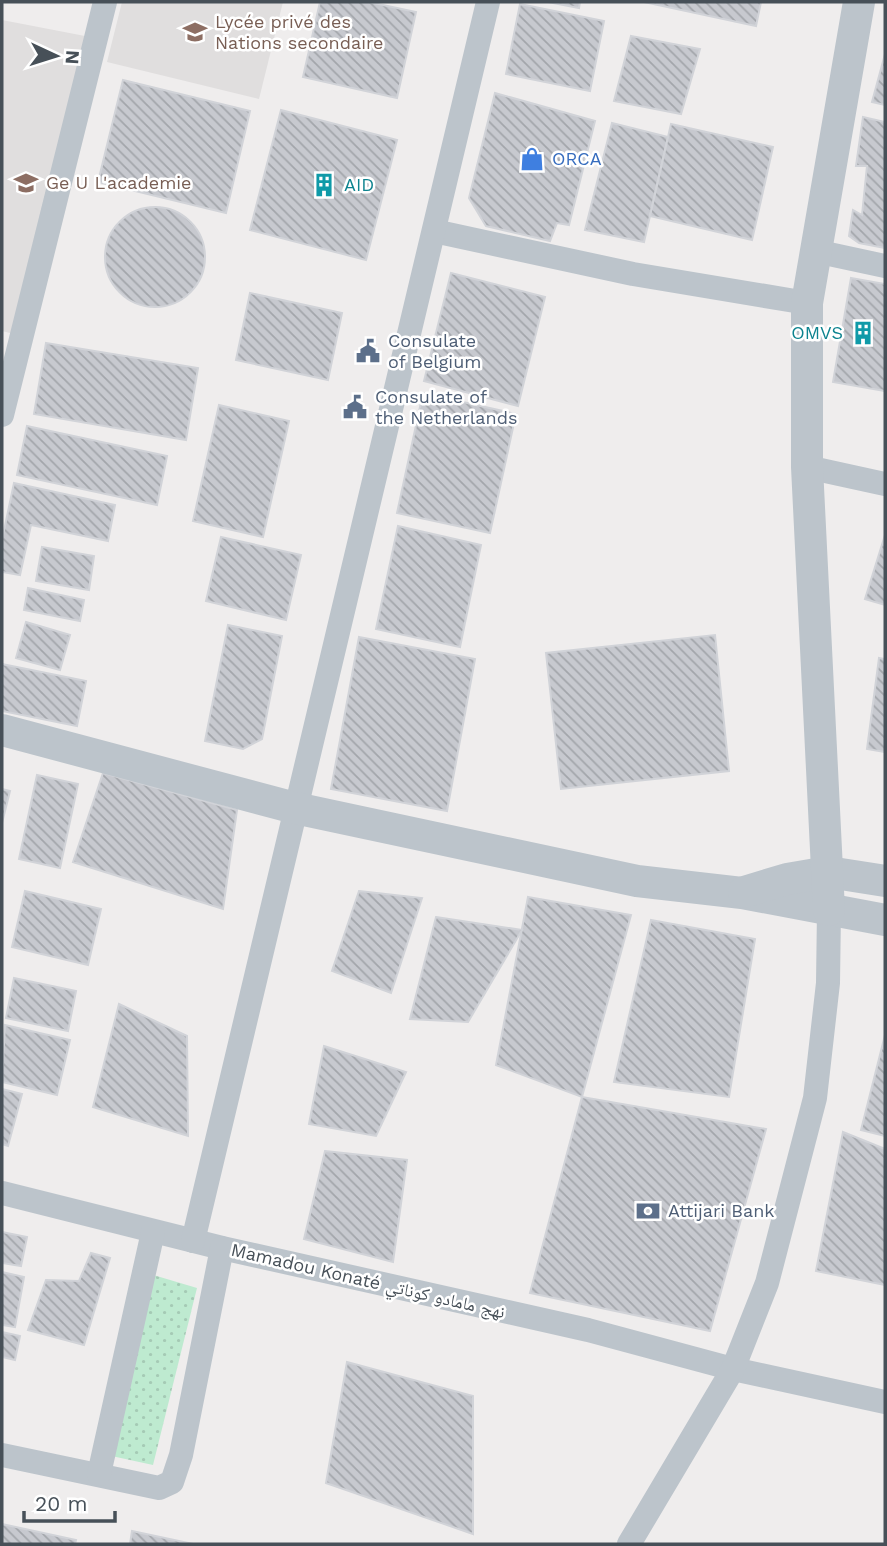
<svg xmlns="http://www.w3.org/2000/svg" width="887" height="1546" viewBox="0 0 887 1546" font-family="'Work Sans','Noto Naskh Arabic',sans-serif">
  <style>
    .education { fill: #e0dede }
    .park { fill: url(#park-dots) }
    .building { fill: url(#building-back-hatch); stroke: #d1d3d8; stroke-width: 2 }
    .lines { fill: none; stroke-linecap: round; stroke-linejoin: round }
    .minor { stroke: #bcc4cb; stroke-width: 24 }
    .tertiary { stroke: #bcc4cb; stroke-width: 32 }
    .labels { text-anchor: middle; stroke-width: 5; stroke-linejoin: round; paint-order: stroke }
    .education-label { font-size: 18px; fill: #785e54; stroke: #fff; text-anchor: start }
    .shop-label { font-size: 18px; fill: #366cbe; stroke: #fff; text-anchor: start }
    .culture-label { font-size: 18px; fill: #0d838f; stroke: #fff; text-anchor: start }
    .service-label { font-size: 18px; fill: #4e5e75; stroke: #fff; text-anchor: start }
    .street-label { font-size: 18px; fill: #475058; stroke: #fff }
  </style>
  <defs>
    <pattern id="park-dots" width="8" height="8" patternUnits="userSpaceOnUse" patternTransform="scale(1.75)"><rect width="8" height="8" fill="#beead0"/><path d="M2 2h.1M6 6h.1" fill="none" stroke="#a5cab5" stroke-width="1.8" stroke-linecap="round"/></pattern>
    <pattern id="building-back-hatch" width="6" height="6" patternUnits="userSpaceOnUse" patternTransform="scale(1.75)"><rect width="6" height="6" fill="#c7c9cf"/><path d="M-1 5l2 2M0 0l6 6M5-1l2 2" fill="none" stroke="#a3a6ab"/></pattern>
  </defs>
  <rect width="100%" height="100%" fill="#efeded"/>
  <g class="education">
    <polygon points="122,2 283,2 259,99 107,62"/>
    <polygon points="2,20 85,36 14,334 2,331"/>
  </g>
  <polygon class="park" points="150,1274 197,1288 153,1465 107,1455"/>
  <g class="building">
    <polygon points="320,2 369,2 416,12 397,98 303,77"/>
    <polygon points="548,2 580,2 579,8"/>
    <polygon points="644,2 761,2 756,26"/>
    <polygon points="520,4 604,21 590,91 506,74"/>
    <polygon points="631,36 700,49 681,114 614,101"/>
    <polygon points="885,54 885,105 872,102"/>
    <polygon points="123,80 250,111 226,213 98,182"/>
    <polygon points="495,93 595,121 569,225 557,223 550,241 486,226 469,198"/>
    <polygon points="281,110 397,140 366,260 250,230"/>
    <polygon points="863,117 885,122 885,248 859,243 849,236 853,210 862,215 867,166 856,166"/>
    <polygon points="612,123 668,137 644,242 585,230"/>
    <polygon points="671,124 773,147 752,240 650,216"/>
    <circle cx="155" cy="257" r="50"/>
    <polygon points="451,273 545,297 518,406 424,381"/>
    <polygon points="851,278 885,284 885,391 833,382"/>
    <polygon points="250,293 342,313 328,380 236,360"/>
    <polygon points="46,343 198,368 186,440 34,414"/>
    <polygon points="423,393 516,414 490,533 397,513"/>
    <polygon points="219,405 289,421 263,537 193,521"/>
    <polygon points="27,426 167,456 157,505 17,475"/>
    <polygon points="14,483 115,505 108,541 31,525 20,575 2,572 2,540"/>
    <polygon points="398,526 481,545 460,647 376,629"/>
    <polygon points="885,535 885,605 865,599"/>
    <polygon points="221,537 301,555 286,620 206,601"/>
    <polygon points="42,547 94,556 89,590 36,581"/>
    <polygon points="28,588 84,600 80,621 24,610"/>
    <polygon points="26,622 70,635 60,670 16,658"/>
    <polygon points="228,625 282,636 262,739 243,749 205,741"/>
    <polygon points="715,635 729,771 561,789 546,653"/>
    <polygon points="359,637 475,659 447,811 331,789"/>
    <polygon points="879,658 885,659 885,752 867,749"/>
    <polygon points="2,664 86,681 77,726 2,711"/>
    <polygon points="103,773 237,810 223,909 73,862"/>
    <polygon points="37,775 78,784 60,868 19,859"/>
    <polygon points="2,789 10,791 2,823"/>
    <polygon points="25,891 101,909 88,965 12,947"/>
    <polygon points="359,891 422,898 391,993 332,971"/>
    <polygon points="528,897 631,915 582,1097 496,1065"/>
    <polygon points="436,917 522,930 468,1022 410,1019"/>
    <polygon points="651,920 755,939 729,1097 614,1082"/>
    <polygon points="14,978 76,991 68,1031 6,1018"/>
    <polygon points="119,1004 187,1036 188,1136 93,1107"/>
    <polygon points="5,1025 70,1040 57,1095 2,1082"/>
    <polygon points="885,1035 885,1136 861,1130"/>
    <polygon points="324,1046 406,1072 376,1136 309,1124"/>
    <polygon points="2,1089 22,1094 8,1146 2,1144"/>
    <polygon points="582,1097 766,1129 710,1331 530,1293"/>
    <polygon points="843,1132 885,1149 885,1285 816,1271"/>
    <polygon points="325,1151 407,1160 393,1262 304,1239"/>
    <polygon points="2,1232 27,1237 21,1266 2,1263"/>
    <polygon points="91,1253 110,1258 84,1345 28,1330 46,1280 79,1281"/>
    <polygon points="2,1272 24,1277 15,1327 2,1325"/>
    <polygon points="2,1332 20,1336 15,1360 2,1357"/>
    <polygon points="347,1362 473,1396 473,1534 326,1483"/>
    <polygon points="2,1524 76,1540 75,1544 2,1544"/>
    <polygon points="132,1531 193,1544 130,1544"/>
  </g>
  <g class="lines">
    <g class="minor">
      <polyline points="434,231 633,274 807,303"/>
      <polyline points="815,251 885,266"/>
      <polyline points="2,415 105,2"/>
      <polyline points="807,467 885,484"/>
      <polyline points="2,1193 222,1248 588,1330 733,1369 885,1402"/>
      <polyline points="193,1241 488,2"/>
      <polyline points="2,1455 159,1488 172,1482 181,1455 222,1248"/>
      <polyline points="99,1474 153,1232"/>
      <polyline points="629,1544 733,1369 767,1283 815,1098 828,983 829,910"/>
    </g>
    <g class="tertiary">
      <polyline points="2,730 295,808 637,881 742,893 885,920"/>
      <polyline points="744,892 787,879 828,872 885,881"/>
      <polyline points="829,910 807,467 807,303 859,2"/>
    </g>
  </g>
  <defs>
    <g id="school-bare" transform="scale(1.89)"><path d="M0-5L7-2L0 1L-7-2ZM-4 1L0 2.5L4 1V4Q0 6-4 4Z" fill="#8d6e63" stroke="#fff" stroke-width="2.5" paint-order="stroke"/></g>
    <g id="shop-bare" transform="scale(1.89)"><path d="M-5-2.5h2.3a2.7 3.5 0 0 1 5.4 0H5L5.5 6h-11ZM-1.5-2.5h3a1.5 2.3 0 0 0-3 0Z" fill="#3f7fe0" stroke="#fff" stroke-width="2.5" paint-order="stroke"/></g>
    <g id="university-bare" transform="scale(1.89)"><path d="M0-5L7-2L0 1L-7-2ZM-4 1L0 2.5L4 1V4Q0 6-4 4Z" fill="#8d6e63" stroke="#fff" stroke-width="2.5" paint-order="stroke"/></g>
    <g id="building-bare" transform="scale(1.89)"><path d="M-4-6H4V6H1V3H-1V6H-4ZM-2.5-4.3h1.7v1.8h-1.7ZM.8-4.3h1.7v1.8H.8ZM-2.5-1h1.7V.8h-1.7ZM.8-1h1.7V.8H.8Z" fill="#0f9aa8" stroke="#fff" stroke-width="2.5" paint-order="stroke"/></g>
    <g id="civic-bare" transform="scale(1.89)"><path d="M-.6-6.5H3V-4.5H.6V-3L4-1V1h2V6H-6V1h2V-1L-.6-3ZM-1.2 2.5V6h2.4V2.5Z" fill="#5c6f8a" stroke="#fff" stroke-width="2.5" paint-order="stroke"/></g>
    <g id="bank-bare" transform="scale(1.89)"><path d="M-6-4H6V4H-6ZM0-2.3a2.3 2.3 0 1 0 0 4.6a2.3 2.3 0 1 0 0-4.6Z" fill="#5c6f8a" stroke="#fff" stroke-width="2.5" paint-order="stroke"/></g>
  </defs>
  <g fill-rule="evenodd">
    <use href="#school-bare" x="195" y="32"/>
    <use href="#shop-bare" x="532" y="159"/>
    <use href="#university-bare" x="26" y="183"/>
    <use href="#building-bare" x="324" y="185"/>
    <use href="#building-bare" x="863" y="333"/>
    <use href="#civic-bare" x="368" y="351"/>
    <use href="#civic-bare" x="355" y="407"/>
    <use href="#bank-bare" x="648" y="1211"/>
  </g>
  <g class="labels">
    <g class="education-label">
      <text x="215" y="28">Lycée privé des<tspan x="215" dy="21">Nations secondaire</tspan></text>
      <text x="46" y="189">Ge U L'academie</text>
    </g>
    <g class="shop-label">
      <text x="552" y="165">ORCA</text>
    </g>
    <g class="culture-label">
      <text x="344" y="191">AID</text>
      <text x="843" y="339" text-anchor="end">OMVS</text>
    </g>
    <g class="service-label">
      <text x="388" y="347">Consulate<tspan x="388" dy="21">of Belgium</tspan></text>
      <text x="375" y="403">Consulate of<tspan x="375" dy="21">the Netherlands</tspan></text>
      <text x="668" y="1217">Attijari Bank</text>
    </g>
    <g class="street-label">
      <text transform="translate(368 1281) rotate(13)" y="6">Mamadou Konaté نهج مامادو كوناتي</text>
    </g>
  </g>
  <rect width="887" height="1546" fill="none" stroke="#475058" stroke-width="7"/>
  <g transform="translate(56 56) rotate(94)" stroke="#ffffff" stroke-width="5" paint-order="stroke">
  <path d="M0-5L12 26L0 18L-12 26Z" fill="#475058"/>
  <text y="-10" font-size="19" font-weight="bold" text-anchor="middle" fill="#475058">N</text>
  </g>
  <path d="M24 1511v10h91v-10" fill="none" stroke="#475058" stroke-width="3.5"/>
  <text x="35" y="1511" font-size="21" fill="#475058" stroke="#ffffff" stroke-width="5" paint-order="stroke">20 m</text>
</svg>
